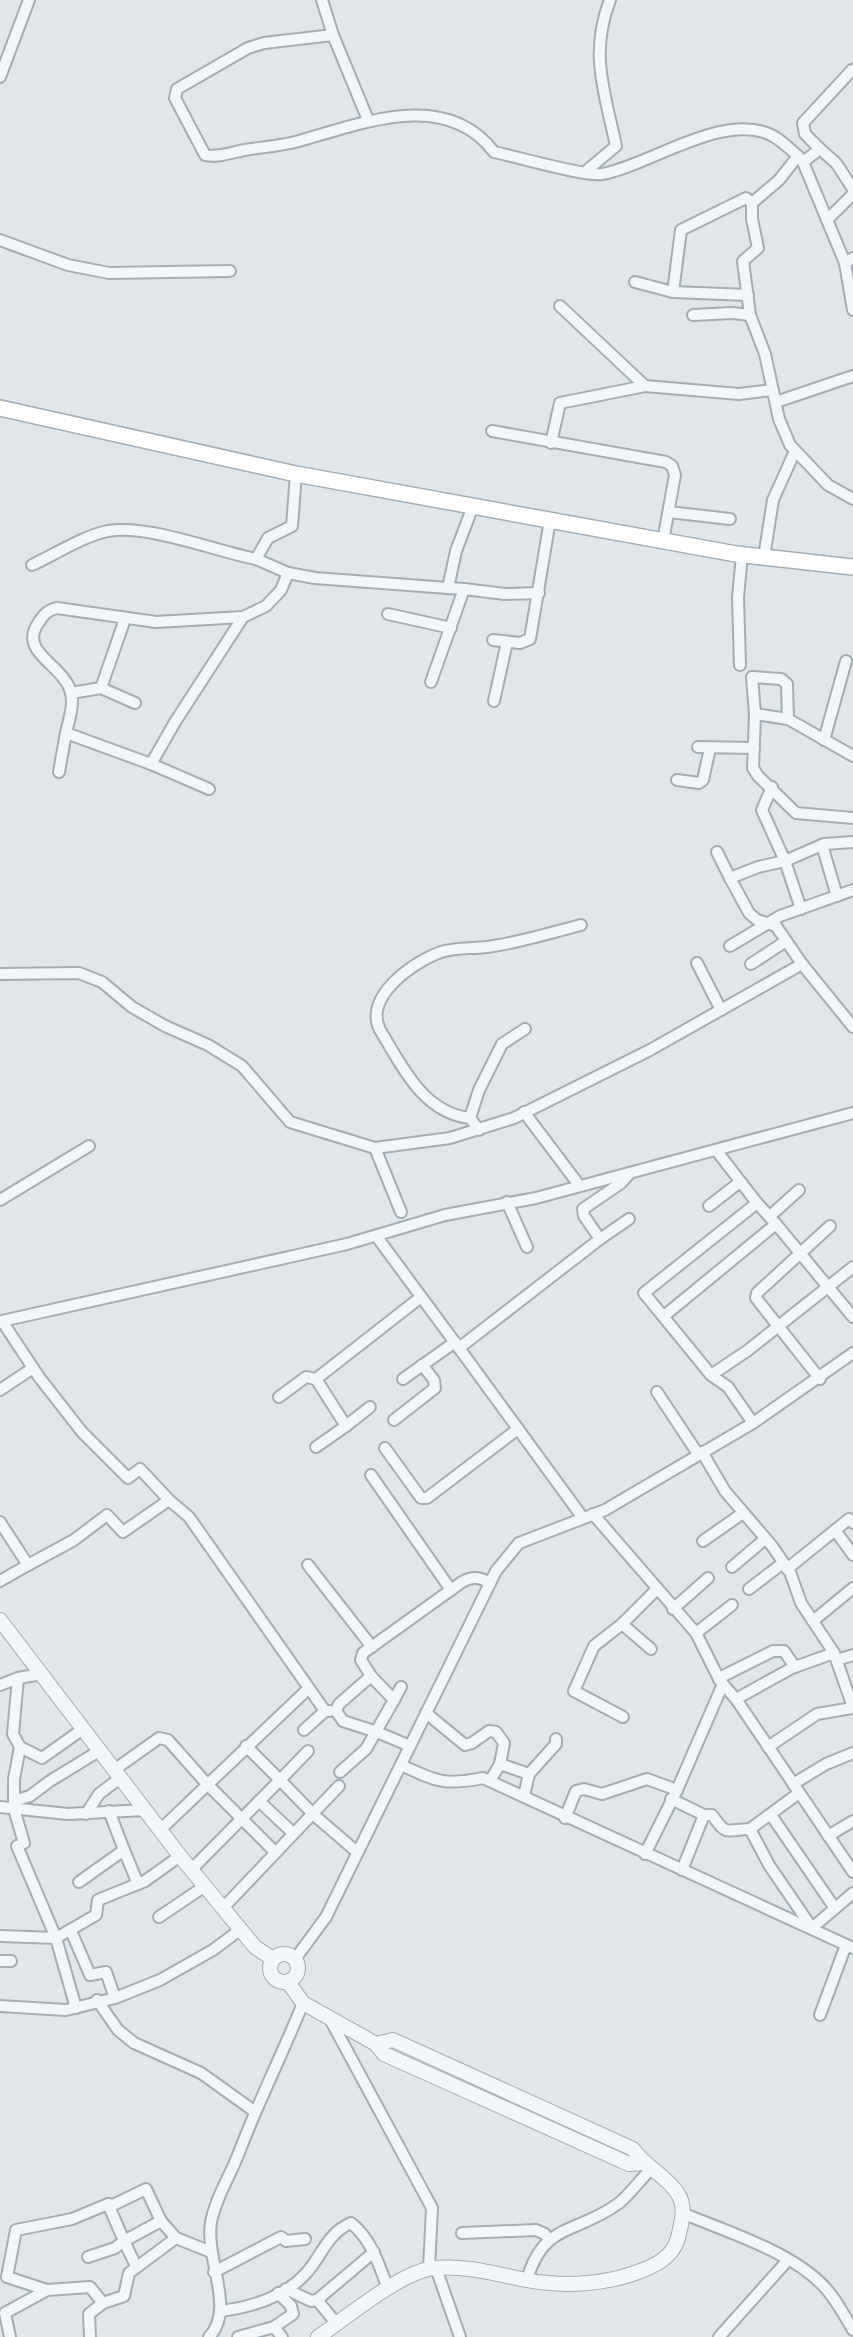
<svg xmlns="http://www.w3.org/2000/svg" width="853" height="2337" viewBox="0 0 853 2337" font-family="Manrope,sans-serif">
  <style>
    .lines { fill: none; stroke-linecap: round; stroke-linejoin: round }
    .minor-casing { stroke: #a5aeb4; stroke-width: 14 }
    .tertiary-casing { stroke: #a5aeb4; stroke-width: 16 }
    .secondary-casing { stroke: #a5aeb4; stroke-width: 18 }
    .minor { stroke: #f3f6f8; stroke-width: 10 }
    .tertiary { stroke: #f3f6f8; stroke-width: 14 }
    .secondary { stroke: #fff; stroke-width: 15 }
  </style>
  <rect width="100%" height="100%" fill="#e0e6ea"/>
  <g class="lines">
    <g class="minor-casing">
      <g id="minor">
        <polyline points="322,0 333,35 368,120"/>
        <path d="M333,35L264,43L248,48L177,89L175,98L205,155C217,158 233,152 245,150C262,147 279,146 295,142C358,125 445,87 494,152C514,156 586,177 602,174C649,166 725,110 773,136C782,141 790,149 798,156L779,180L752,203V219L758,248L743,261L750,315L765,354L779,419L790,445L828,485L853,499"/>
        <polyline points="0,77 29,0"/>
        <polyline points="820,149 836,163 853,189"/>
        <polyline points="798,156 803,162 820,149 805,134 803,123 852,70"/>
        <polyline points="803,162 845,263"/>
        <path d="M585,172L616,146C605,93 589,54 610,0"/>
        <polyline points="827,220 853,194"/>
        <polyline points="0,240 68,265 109,273 230,271"/>
        <polyline points="853,258 845,263 853,310"/>
        <polyline points="635,282 673,292 748,295"/>
        <polyline points="673,292 681,230 746,198 752,203"/>
        <polyline points="560,306 645,386 739,394 773,390"/>
        <polyline points="693,315 732,313 750,315"/>
        <polyline points="776,402 853,376"/>
        <polyline points="492,431 666,462 672,466 675,475 663,541"/>
        <polyline points="551,443 560,403 645,386"/>
        <polyline points="669,512 730,519"/>
        <polyline points="764,557 773,500 795,451"/>
        <path d="M32,565C56,554 83,536 108,531C148,524 215,551 256,559L268,538L292,526L296,474"/>
        <polyline points="288,573 315,578 448,588 456,551 473,506"/>
        <polyline points="464,589 505,594 539,593"/>
        <polyline points="388,614 451,628"/>
        <polyline points="493,640 520,643 530,639 550,520"/>
        <polyline points="740,665 738,597 742,555"/>
        <polyline points="431,682 464,589 448,588"/>
        <polyline points="101,688 125,619"/>
        <polyline points="71,693 101,688 135,703"/>
        <polyline points="494,701 507,642"/>
        <polyline points="755,714 752,677 781,679 787,684 788,719"/>
        <polyline points="824,740 846,661"/>
        <polyline points="698,747 754,748"/>
        <polyline points="853,756 788,719 755,714 753,768 758,776 796,813 853,818"/>
        <polyline points="151,764 175,722 243,617"/>
        <polyline points="59,772 66,733"/>
        <polyline points="677,780 699,783 703,780 710,748"/>
        <polyline points="772,787 762,810 785,861 801,909"/>
        <path d="M209,789L151,764L66,733C69,719 76,701 69,687C59,663 18,651 39,622C44,614 48,610 57,608L156,622L243,617L266,606L281,590L288,573L256,559"/>
        <polyline points="822,845 837,896"/>
        <polyline points="717,852 730,878"/>
        <polyline points="730,946 780,916 853,890"/>
        <polyline points="697,963 721,1010"/>
        <polyline points="751,964 786,941"/>
        <polyline points="802,964 776,926 757,920 749,913 730,878 758,867 785,861 824,844 853,842"/>
        <polyline points="0,974 79,973 102,982 132,1007 165,1026 208,1045 242,1066 290,1122 375,1148 450,1138 514,1118 650,1050 802,964 853,1027"/>
        <polyline points="524,1112 579,1185"/>
        <polyline points="470,1118 479,1090 502,1044 525,1029"/>
        <path d="M479,1130L470,1118C423,1113 402,1066 380,1030C363,997 413,962 441,952C456,947 472,949 487,947C518,943 550,933 581,925"/>
        <polyline points="375,1148 401,1212"/>
        <polyline points="0,1200 89,1146"/>
        <polyline points="507,1202 527,1247"/>
        <polyline points="709,1206 740,1182"/>
        <polyline points="770,1216 799,1190"/>
        <polyline points="776,1224 853,1317"/>
        <polyline points="377,1237 459,1348"/>
        <polyline points="600,1239 629,1219"/>
        <polyline points="664,1316 776,1224 757,1203"/>
        <polyline points="711,1375 644,1293 757,1203 716,1150"/>
        <polyline points="403,1379 455,1342"/>
        <polyline points="820,1379 756,1298 757,1293 830,1226"/>
        <polyline points="0,1390 33,1368"/>
        <polyline points="657,1392 698,1454"/>
        <polyline points="279,1397 306,1377 316,1379"/>
        <polyline points="370,1407 346,1426 316,1379 421,1297"/>
        <polyline points="394,1420 435,1388 434,1380 422,1365"/>
        <polyline points="753,1423 728,1387 711,1375 747,1351 853,1267"/>
        <polyline points="316,1447 346,1426"/>
        <polyline points="385,1448 421,1498 427,1498 518,1429"/>
        <polyline points="702,1452 725,1491 772,1546 790,1572 801,1603 834,1653 853,1707"/>
        <polyline points="371,1475 451,1590"/>
        <polyline points="169,1500 189,1517 325,1711"/>
        <polyline points="593,1514 696,1633 720,1681 736,1699 853,1872"/>
        <polyline points="583,1518 459,1348 600,1239 584,1216 583,1209 621,1183 630,1173"/>
        <polyline points="0,1522 28,1565 0,1581"/>
        <polyline points="835,1530 853,1555"/>
        <polyline points="703,1541 743,1513"/>
        <polyline points="28,1565 74,1540 107,1515 123,1532 169,1500 140,1469 128,1478 82,1432 39,1377 2,1321 347,1244 445,1215 536,1198 853,1113"/>
        <polyline points="308,1565 372,1647"/>
        <polyline points="732,1567 765,1539"/>
        <polyline points="787,1569 849,1519 853,1523"/>
        <polyline points="749,1589 783,1563"/>
        <polyline points="673,1609 708,1578"/>
        <polyline points="813,1621 853,1588"/>
        <polyline points="622,1624 651,1649"/>
        <polyline points="696,1633 732,1605"/>
        <polyline points="837,1660 853,1655"/>
        <path d="M371,1676L361,1660L363,1653L462,1582C472,1576 480,1577 490,1583"/>
        <polyline points="18,1678 13,1734 20,1747 14,1779 14,1809 24,1843 17,1846 56,1938 96,1915 98,1900 145,1881 180,1856"/>
        <polyline points="719,1678 773,1651 784,1651 795,1667"/>
        <polyline points="0,1685 18,1678 42,1674"/>
        <polyline points="401,1687 394,1700 371,1676 339,1704 336,1711 343,1721 377,1732 410,1746"/>
        <polyline points="736,1699 792,1668 834,1653"/>
        <polyline points="426,1713 465,1745 472,1743 489,1731 496,1732 504,1743 500,1764"/>
        <polyline points="623,1717 574,1691 594,1646 622,1624 657,1589"/>
        <polyline points="304,1730 325,1711 330,1711"/>
        <polyline points="246,1746 280,1780 308,1751"/>
        <polyline points="20,1747 42,1758 83,1729"/>
        <polyline points="768,1747 817,1714 853,1708"/>
        <path d="M401,1765C436,1781 444,1786 483,1778L853,1948"/>
        <polyline points="114,1770 159,1738 168,1740 207,1784 275,1852"/>
        <polyline points="340,1772 366,1749 394,1700"/>
        <polyline points="529,1774 556,1744 556,1739"/>
        <polyline points="490,1781 500,1764 529,1774 524,1796"/>
        <polyline points="793,1784 826,1764 853,1753"/>
        <polyline points="799,1793 750,1829 769,1865 812,1928 853,1893"/>
        <polyline points="671,1799 704,1815 682,1870"/>
        <polyline points="14,1801 30,1796 50,1781 99,1751"/>
        <polyline points="259,1801 293,1833"/>
        <polyline points="0,1807 68,1814 145,1810"/>
        <polyline points="109,1811 124,1850"/>
        <polyline points="86,1814 99,1794 120,1778"/>
        <path d="M704,1815H712C727,1836 724,1830 750,1829"/>
        <polyline points="771,1815 834,1907"/>
        <polyline points="565,1818 576,1791 584,1789 602,1794 647,1779 677,1790"/>
        <polyline points="160,1830 308,1689"/>
        <polyline points="828,1836 853,1821"/>
        <polyline points="645,1854 677,1790 723,1684"/>
        <polyline points="191,1870 280,1780 314,1815 357,1852"/>
        <polyline points="79,1882 124,1850 138,1884"/>
        <polyline points="223,1908 339,1786"/>
        <polyline points="159,1917 205,1886"/>
        <polyline points="71,1931 90,1975 106,1972 115,1998"/>
        <polyline points="0,1936 56,1938 76,2008"/>
        <polyline points="295,1959 326,1917 496,1571 519,1543 605,1510 753,1423 853,1353"/>
        <polyline points="0,1961 11,1961"/>
        <polyline points="97,2000 118,2030 134,2043 201,2073 254,2111"/>
        <polyline points="0,2006 66,2010 115,1998 160,1980 213,1950 241,1929"/>
        <polyline points="820,2015 846,1945"/>
        <polyline points="331,2021 432,2208 429,2269"/>
        <polyline points="108,2204 124,2241 161,2221"/>
        <path d="M682,2213C727,2232 797,2253 828,2291C838,2303 845,2317 853,2330"/>
        <polyline points="462,2233 536,2230 545,2234 548,2239"/>
        <polyline points="88,2257 115,2248 124,2241 136,2266"/>
        <polyline points="436,2268 460,2337"/>
        <polyline points="214,2272 281,2237 286,2241 305,2239"/>
        <path d="M527,2280C544,2221 576,2235 619,2203C629,2195 641,2179 651,2169"/>
        <polyline points="286,2289 311,2301 317,2300 337,2324"/>
        <polyline points="47,2290 7,2277 16,2230 72,2219 108,2204 113,2205 146,2189 161,2221 176,2238"/>
        <polyline points="317,2300 374,2252"/>
        <path d="M221,2311C252,2307 287,2296 308,2271C323,2253 328,2233 351,2223C372,2240 379,2265 388,2289"/>
        <polyline points="274,2327 293,2314 291,2306 278,2293"/>
        <polyline points="10,2337 5,2313 47,2290 90,2287 103,2303"/>
        <polyline points="90,2337 89,2314 103,2303 124,2296 129,2273 176,2238 211,2252"/>
        <path d="M209,2337C236,2309 205,2260 211,2222C216,2196 231,2175 240,2150C259,2100 283,2053 303,2003"/>
        <polyline points="238,2337 274,2327 282,2337"/>
        <polyline points="719,2337 788,2260"/>
      </g>
    </g>
    <g class="tertiary-casing">
      <g id="tertiary">
        <polyline points="0,1620 180,1856 255,1947 273,1959"/>
        <circle cx="284" cy="1968" r="14"/>
        <polyline points="288,1982 303,2003 376,2044 384,2054 629,2164 643,2163"/>
        <path d="M318,2337C346,2318 403,2270 435,2268C465,2265 496,2274 526,2280C563,2287 607,2285 643,2270C661,2263 675,2254 679,2234C682,2220 686,2207 678,2194C667,2176 645,2167 633,2149L393,2040L376,2044"/>
      </g>
    </g>
    <g class="secondary-casing">
      <polyline id="secondary" points="0,408 296,474 736,554 853,567"/>
    </g>
    <use href="#minor" class="minor"/>
    <use href="#tertiary" class="tertiary"/>
    <use href="#secondary" class="secondary"/>
  </g>
</svg>
